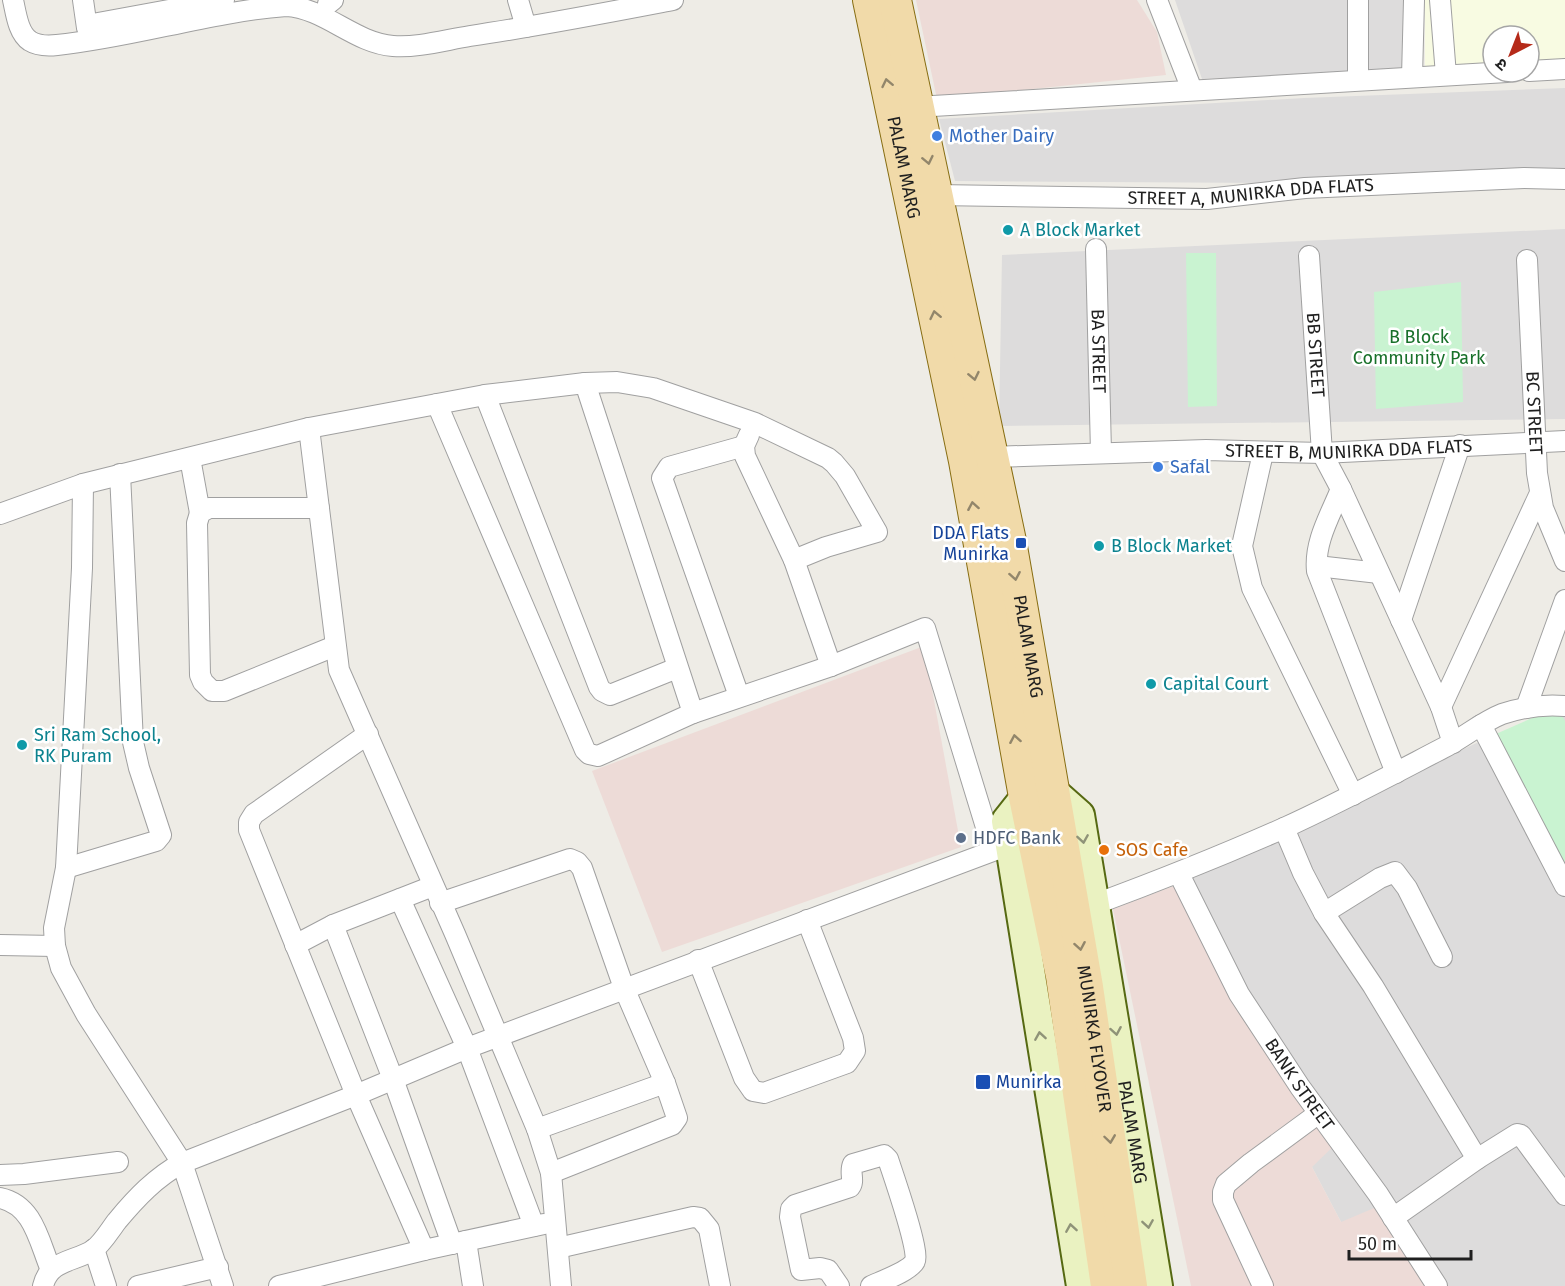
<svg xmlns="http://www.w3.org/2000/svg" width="1565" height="1286" viewBox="0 0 1565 1286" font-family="'Fira Sans','Noto Sans Devanagari',sans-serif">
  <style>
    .residential { fill: #dddcdc }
    .commercial { fill: #eddbd7 }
    .education { fill: #f8fbe2; fill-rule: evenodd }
    .park { fill: #c9f3d1 }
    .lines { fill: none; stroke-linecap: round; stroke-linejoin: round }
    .street-casing { stroke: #a0a0a0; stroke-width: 22 }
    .secondary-casing { stroke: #566912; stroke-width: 32 }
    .primary-casing { stroke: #876d12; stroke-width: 34 }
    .street { stroke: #fff; stroke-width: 20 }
    .secondary { stroke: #eaf2c1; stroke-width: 28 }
    .primary { stroke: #f1daa9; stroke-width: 32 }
    .oneway { stroke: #92866b }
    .oneway2 { stroke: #8f9378 }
    .shop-dot { fill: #3f7fe0; stroke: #fff; stroke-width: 2 }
    .culture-dot { fill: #0f9aa8; stroke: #fff; stroke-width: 2 }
    .transit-dot { fill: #1a4fb4; stroke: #fff; stroke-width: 2 }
    .service-dot { fill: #5c6f8a; stroke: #fff; stroke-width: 2 }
    .food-dot { fill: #e8710a; stroke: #fff; stroke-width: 2 }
    .labels { text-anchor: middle; stroke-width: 5; stroke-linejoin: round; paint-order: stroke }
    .shop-label { font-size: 18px; fill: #366cbe; stroke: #fff; text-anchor: start }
    .street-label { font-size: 18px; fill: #1f1f1f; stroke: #fff }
    .culture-label { font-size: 18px; fill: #0d838f; stroke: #fff; text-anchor: start }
    .park-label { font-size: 18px; fill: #19702a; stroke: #fff }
    .transit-label { font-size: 18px; fill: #164399; stroke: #fff; text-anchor: end }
    .service-label { font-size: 18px; fill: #4e5e75; stroke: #fff; text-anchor: start }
    .food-label { font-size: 18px; fill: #c56008; stroke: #fff; text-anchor: start }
  </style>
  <rect width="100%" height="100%" fill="#eeece6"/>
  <g class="residential">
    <polygon points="1175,0 1404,0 1402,72 1202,79"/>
    <polygon points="1565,88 1565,185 955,181 939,119 1304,98"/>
    <polygon points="1565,229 1565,419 999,426 1002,255"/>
    <polygon points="1565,709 1565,1286 1440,1286 1341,1222 1312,1167 1187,881 1489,737"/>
  </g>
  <g class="commercial">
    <polygon points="916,0 1137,0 1157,32 1166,75 937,99"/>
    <polygon points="924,646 961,847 662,952 592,771"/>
    <polygon points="1187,881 1223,967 1342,1138 1312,1167 1341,1222 1386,1203 1440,1286 1191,1286 1113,909"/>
  </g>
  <path class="education" d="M1425,0H1565V79L1425,84ZM1493,36H1529V72H1493Z"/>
  <g class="park">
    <polygon points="1186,253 1216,253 1217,406 1188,407"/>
    <polygon points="1461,282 1463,402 1376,409 1374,292"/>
    <polygon points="1557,707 1565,721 1565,886 1489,737"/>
  </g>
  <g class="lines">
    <g class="street-casing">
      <g id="street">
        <path d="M13,0C16,13 18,33 30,41C38,46 48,46 57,45C134,37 209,12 286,6C325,8 354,43 393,46C417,48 445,40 470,36C538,26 605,13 673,0"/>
        <polyline points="83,0 87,28"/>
        <polyline points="518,0 526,27"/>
        <polyline points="1157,0 1192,90"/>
        <polyline points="1440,0 1446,75"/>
        <polyline points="328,4 333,0"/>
        <polyline points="87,25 224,0"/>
        <polyline points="1529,71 1565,69"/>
        <polyline points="1412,77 1414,0"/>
        <polyline points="1358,80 1358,0"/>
        <polyline points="916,107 1507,72"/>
        <path id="s1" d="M936,195L1207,199L1305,188L1524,178L1565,179"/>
        <path id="s2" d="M1096,249L1101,452"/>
        <path id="s3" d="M1309,256L1322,453L1341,489L1441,707L1453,743"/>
        <path id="s4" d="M1527,260L1537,473L1543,508L1565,561"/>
        <polyline points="585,383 693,713"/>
        <polyline points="485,395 599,687 602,691 610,695 677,668"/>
        <polyline points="437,404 585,750 589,754 598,756 693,713 831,666 925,628 993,850"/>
        <polyline points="309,428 339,670 455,934 537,1129 551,1173 561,1286"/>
        <polyline points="749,435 744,446 745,456 794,560 831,666"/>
        <polyline points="1263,453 1242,546 1252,588 1353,795"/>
        <path id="s5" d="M991,457L1206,450L1322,453L1565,441"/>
        <polyline points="190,458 200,513"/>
        <polyline points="83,484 82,568 66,868 54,928 55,946 61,968 86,1014 182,1163 223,1286"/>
        <path d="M1341,489C1330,516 1314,542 1317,571L1396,773"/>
        <polyline points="319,508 209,508 200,513 197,523 200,675 203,682 212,691 224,691 335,646"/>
        <polyline points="0,514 83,484 309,428 485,395 585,383 617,382 653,388 755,423 828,458 834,463 845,476 877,532 826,547 794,560"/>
        <polyline points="1317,566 1379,573"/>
        <polyline points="1401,620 1460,445"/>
        <polyline points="739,696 662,478 669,467 744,446"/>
        <polyline points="1441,707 1540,493"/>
        <polyline points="1526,708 1565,600"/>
        <polyline points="1481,725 1565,886"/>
        <polyline points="368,734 254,814 249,822 249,830 356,1095 424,1250"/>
        <polyline points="1284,828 1303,873 1324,913 1373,986 1477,1159"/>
        <polyline points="66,868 156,841 161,835 139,768 133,742 120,474"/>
        <path id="s6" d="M1179,874L1239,994L1300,1087L1378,1194L1437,1286"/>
        <polyline points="400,899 467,1048 534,1226"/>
        <polyline points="440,903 570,859 577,862 582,868 624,988 665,1083 677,1118 672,1125 551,1173"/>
        <path d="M1093,905C1158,881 1221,856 1284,828C1339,803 1393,774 1447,746C1466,736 1482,722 1502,714C1523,707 1543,704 1565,706"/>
        <polyline points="1324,913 1380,878 1395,872 1407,888 1442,957"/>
        <polyline points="333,925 393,1079 452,1244"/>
        <polyline points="0,945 55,946"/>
        <polyline points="295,945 333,925 433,886"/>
        <polyline points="698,960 744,1078 753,1091 764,1093 847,1063 855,1051 853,1038 807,920"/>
        <polyline points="537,1129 665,1083"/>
        <polyline points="0,1175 24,1174 118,1162"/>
        <path d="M0,1198C34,1205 39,1242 51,1270"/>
        <polyline points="1393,1218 1477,1159 1517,1134 1521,1135 1565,1195"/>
        <polyline points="466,1241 473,1286"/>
        <polyline points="558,1248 693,1217 700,1218 709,1229 720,1286"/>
        <polyline points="94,1249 106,1286"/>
        <path d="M43,1286C49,1260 74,1262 93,1250C102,1244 110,1230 117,1221C136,1198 156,1177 182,1163L356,1095L467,1048L1009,845"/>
        <polyline points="138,1286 218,1267"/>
        <polyline points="279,1286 424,1250 544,1224"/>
        <path d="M839,1286L828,1270L820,1268L801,1270L790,1217L791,1209L795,1205L850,1187C855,1181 849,1172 853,1164L884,1155L888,1159C893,1174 920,1252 915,1261C910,1271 882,1281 871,1286"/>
        <polyline points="1263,1286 1223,1200 1223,1192 1226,1184 1251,1163 1319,1113"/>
      </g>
    </g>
    <g class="secondary-casing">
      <g id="secondary">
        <path id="s7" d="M1054,792L1080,815L1158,1286"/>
        <polyline points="1025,797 1006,821 1081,1286"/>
      </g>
    </g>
    <g class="primary-casing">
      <g id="primary">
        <path id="s8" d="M869,0L965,461L1025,797L1062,976L1107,1286"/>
        <path id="s9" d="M895,0L1010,541L1087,987L1131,1286"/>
      </g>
    </g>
    <use href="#street" class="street"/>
    <use href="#secondary" class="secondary"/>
    <use href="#primary" class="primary"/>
  </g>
  <defs><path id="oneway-chevron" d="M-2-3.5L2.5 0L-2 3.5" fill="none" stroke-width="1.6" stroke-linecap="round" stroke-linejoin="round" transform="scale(1.5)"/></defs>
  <g class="oneway">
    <use href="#oneway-chevron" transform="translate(887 83) rotate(-102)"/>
    <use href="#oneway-chevron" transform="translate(928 160) rotate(78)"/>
    <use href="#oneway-chevron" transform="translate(935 315) rotate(-102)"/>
    <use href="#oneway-chevron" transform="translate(974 376) rotate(78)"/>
    <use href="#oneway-chevron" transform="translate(973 506) rotate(-100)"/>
    <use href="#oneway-chevron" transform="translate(1015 576) rotate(80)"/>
    <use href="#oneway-chevron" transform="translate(1015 739) rotate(-100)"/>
    <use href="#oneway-chevron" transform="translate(1080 946) rotate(80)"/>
    <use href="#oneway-chevron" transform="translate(1110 1139) rotate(82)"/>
  </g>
  <g class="oneway2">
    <use href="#oneway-chevron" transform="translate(1083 839) rotate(81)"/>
    <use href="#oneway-chevron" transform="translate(1116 1031) rotate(80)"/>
    <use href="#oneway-chevron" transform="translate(1040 1036) rotate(-99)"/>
    <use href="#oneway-chevron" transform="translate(1148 1224) rotate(81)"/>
    <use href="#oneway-chevron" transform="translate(1071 1228) rotate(-99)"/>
  </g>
  <g class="shop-dot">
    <circle cx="937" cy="136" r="6"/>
    <circle cx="1158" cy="467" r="6"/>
  </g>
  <g class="culture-dot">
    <circle cx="1008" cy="230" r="6"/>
    <circle cx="1099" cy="546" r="6"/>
    <circle cx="1151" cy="684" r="6"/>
    <circle cx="22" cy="745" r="6"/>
  </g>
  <g class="transit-dot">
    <rect x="1015" y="537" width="12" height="12" rx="3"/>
    <rect x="975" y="1074" width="16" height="16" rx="3"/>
  </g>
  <circle class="service-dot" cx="961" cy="838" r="6"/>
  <circle class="food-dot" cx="1104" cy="850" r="6"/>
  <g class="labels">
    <g class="shop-label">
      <text x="949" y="142">Mother Dairy</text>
      <text x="1170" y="473">Safal</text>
    </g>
    <g class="street-label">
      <text dy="6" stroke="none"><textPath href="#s8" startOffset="171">PALAM MARG</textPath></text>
      <text dy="6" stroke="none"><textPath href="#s1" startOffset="315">STREET A, MUNIRKA DDA FLATS</textPath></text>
      <text dy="6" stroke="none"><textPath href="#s2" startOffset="102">BA STREET</textPath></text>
      <text dy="6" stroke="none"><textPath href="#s3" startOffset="99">BB STREET</textPath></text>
      <text dy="6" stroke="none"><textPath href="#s4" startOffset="153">BC STREET</textPath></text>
      <text dy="6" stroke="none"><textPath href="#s5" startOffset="358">STREET B, MUNIRKA DDA FLATS</textPath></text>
      <text dy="6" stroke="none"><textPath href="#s9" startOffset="660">PALAM MARG</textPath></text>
      <text dy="6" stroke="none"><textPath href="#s9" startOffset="1058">MUNIRKA FLYOVER</textPath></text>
      <text dy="6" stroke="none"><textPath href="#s6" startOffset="243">BANK STREET</textPath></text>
      <text dy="6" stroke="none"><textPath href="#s7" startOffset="356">PALAM MARG</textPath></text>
    </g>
    <g class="culture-label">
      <text x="1020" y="236">A Block Market</text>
      <text x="1111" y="552">B Block Market</text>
      <text x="1163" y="690">Capital Court</text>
      <text x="34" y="741">Sri Ram School,<tspan x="34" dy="21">RK Puram</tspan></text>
    </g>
    <g class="park-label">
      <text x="1419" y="343">B Block<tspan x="1419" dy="21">Community Park</tspan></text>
    </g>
    <g class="transit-label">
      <text x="1009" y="539">DDA Flats<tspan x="1009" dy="21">Munirka</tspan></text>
      <text x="996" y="1088" text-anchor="start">Munirka</text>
    </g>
    <g class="service-label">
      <text x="973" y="844">HDFC Bank</text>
    </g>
    <g class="food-label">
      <text x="1116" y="856">SOS Cafe</text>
    </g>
  </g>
  <g transform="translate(1511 54) rotate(222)"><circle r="28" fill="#ffffff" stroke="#a5a5a5" stroke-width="1.5"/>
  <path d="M0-4.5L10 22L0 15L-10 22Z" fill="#b52a19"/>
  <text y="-9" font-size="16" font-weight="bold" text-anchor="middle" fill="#1f1f1f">उ</text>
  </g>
  <path d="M1349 1250v9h122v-9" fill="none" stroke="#1f1f1f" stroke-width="3"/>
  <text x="1358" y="1250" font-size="18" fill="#1f1f1f" stroke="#ffffff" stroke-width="4.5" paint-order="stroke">50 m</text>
</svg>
